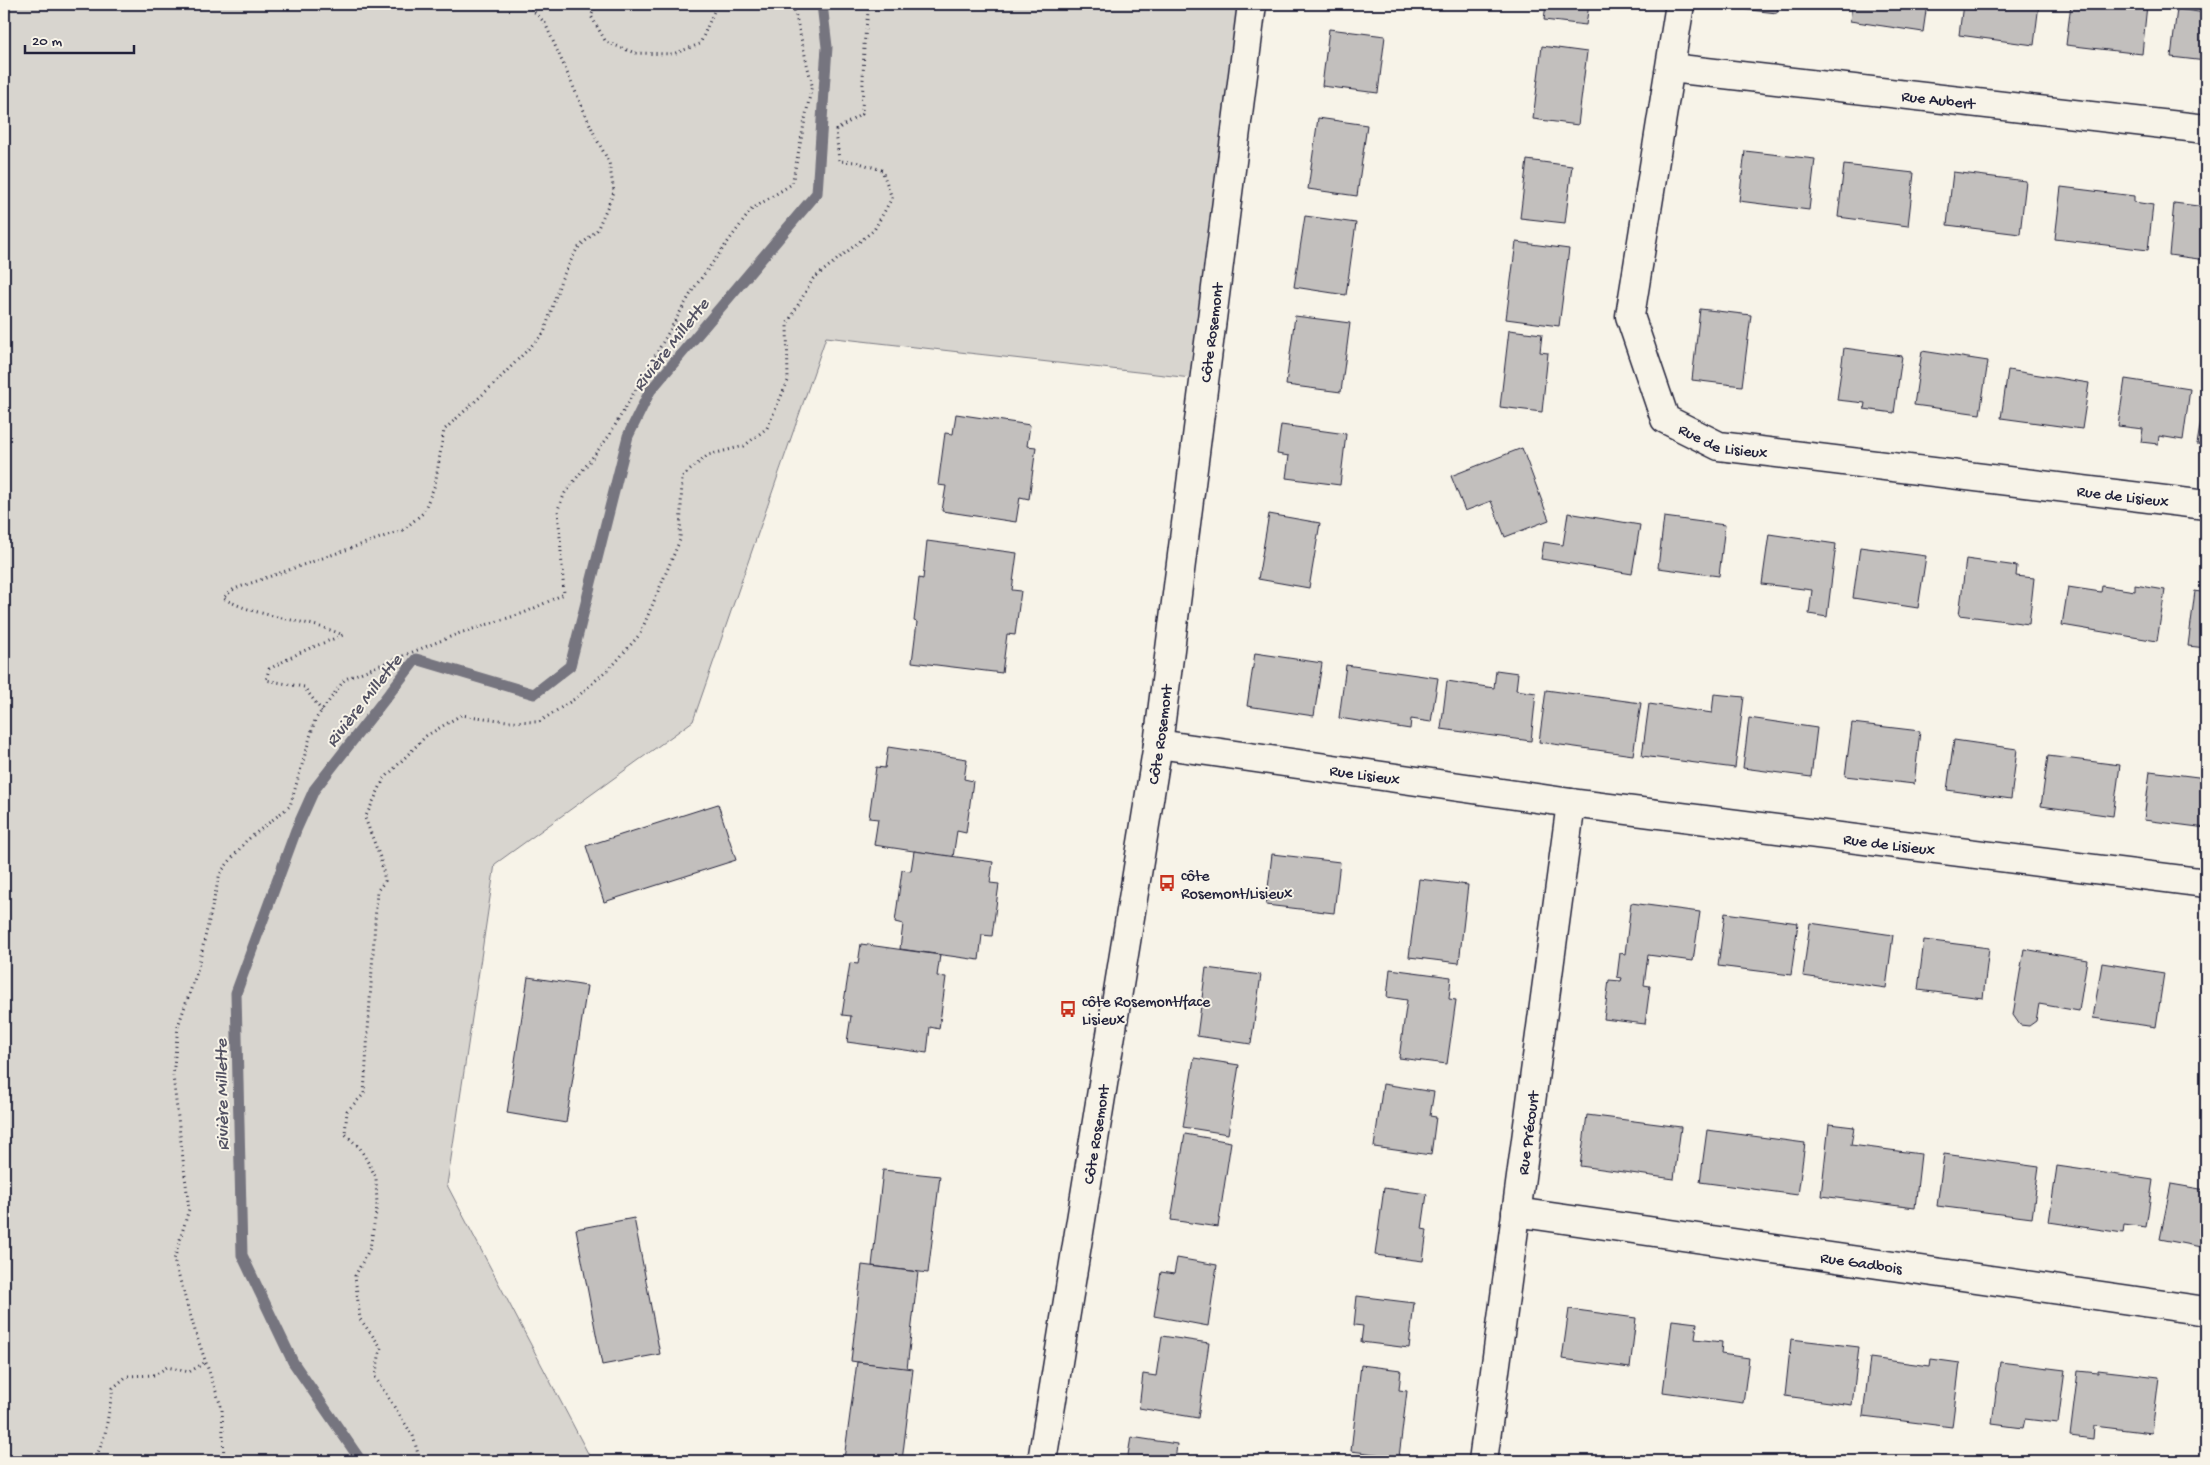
<svg xmlns="http://www.w3.org/2000/svg" width="2210" height="1465" viewBox="0 0 2210 1465" font-family="'Gochi Hand',sans-serif">
  <style>
    .green { fill: #d8d5cf; stroke: #7d7c85 }
    .lines { fill: none; stroke-linecap: round; stroke-linejoin: round }
    .stream { stroke: #76747f; stroke-width: 11 }
    .building { fill: #c2bfbd; stroke: #22223b }
    .minor-casing { stroke: #22223b; stroke-width: 31 }
    .path { stroke: #22223b; stroke-width: 3; stroke-dasharray: 1 4; stroke-linecap: butt }
    .minor { stroke: #f7f3e8; stroke-width: 28 }
    .labels { text-anchor: middle; stroke-width: 4; stroke-linejoin: round; paint-order: stroke }
    .street-label { font-size: 16px; fill: #22223b; stroke: #f7f3e8 }
    .poi-label { font-size: 16px; fill: #22223b; stroke: #f7f3e8; text-anchor: start }
    .water-label { font-size: 18px; font-style: italic; fill: #535263; stroke: #f7f3e8 }
  </style>
  <rect width="100%" height="100%" fill="#f7f3e8"/>
  <filter id="ink" filterUnits="userSpaceOnUse"><feTurbulence type="fractalNoise" baseFrequency=".02" numOctaves="2"/><feDisplacementMap in="SourceGraphic" scale="10" xChannelSelector="R" yChannelSelector="G"/><feConvolveMatrix kernelMatrix="1 2 1 2 8 2 1 2 1" color-interpolation-filters="sRGB"/></filter>
  <g filter="url(#ink)">
    <polygon class="green" points="4,4 1238,4 1191,378 826,337 693,721 495,864 447,1185 592,1461 4,1461"/>
    <g class="lines">
      <polyline class="stream" points="361,1461 293,1362 242,1255 236,993 296,830 314,790 416,659 534,694 570,666 628,436 650,391 817,193 827,47 822,4"/>
    </g>
    <g class="building">
      <polygon points="1546,4 1589,4 1586,25 1544,20"/>
      <polygon points="1741,4 1808,4 1807,9 1778,5 1777,13 1741,9"/>
      <polygon points="1852,4 1927,4 1923,32 1850,21"/>
      <polygon points="1963,4 2039,4 2034,45 1959,35"/>
      <polygon points="2071,4 2147,5 2142,54 2066,45"/>
      <polygon points="2177,9 2206,13 2206,61 2171,57"/>
      <polygon points="1329,29 1385,36 1378,93 1322,86"/>
      <polygon points="1542,46 1587,52 1578,125 1533,119"/>
      <polygon points="1318,118 1367,125 1357,196 1308,189"/>
      <polygon points="1745,151 1815,159 1809,210 1739,201"/>
      <polygon points="1527,160 1572,166 1565,223 1520,218"/>
      <polygon points="1844,165 1914,173 1908,226 1838,217"/>
      <polygon points="1953,172 2026,181 2020,234 1947,225"/>
      <polygon points="2061,187 2134,196 2134,202 2153,205 2148,250 2055,239"/>
      <polygon points="2174,203 2206,207 2206,260 2169,255"/>
      <polygon points="1305,216 1356,223 1346,295 1294,287"/>
      <polygon points="1516,242 1569,249 1559,326 1506,319"/>
      <polygon points="1700,309 1751,315 1742,386 1692,380"/>
      <polygon points="1295,316 1350,323 1341,392 1286,385"/>
      <polygon points="1509,330 1542,334 1540,352 1548,353 1542,412 1500,407"/>
      <polygon points="1844,348 1902,356 1894,413 1864,409 1865,403 1837,400"/>
      <polygon points="1922,351 1988,361 1980,414 1914,405"/>
      <polygon points="2008,370 2089,383 2082,429 2001,418"/>
      <polygon points="2125,379 2190,389 2183,440 2159,436 2158,444 2141,442 2143,429 2118,426"/>
      <polygon points="2206,390 2206,445 2197,444"/>
      <polygon points="956,414 1030,425 1027,446 1036,447 1029,499 1020,497 1016,522 942,511 946,486 938,485 945,433 953,434"/>
      <polygon points="1281,425 1346,434 1340,485 1286,478 1289,456 1277,454"/>
      <polygon points="1522,448 1549,520 1505,537 1491,501 1465,511 1451,476"/>
      <polygon points="1568,513 1640,525 1632,574 1541,559 1544,542 1563,545"/>
      <polygon points="1269,514 1320,523 1309,588 1258,579"/>
      <polygon points="1664,517 1725,525 1719,576 1658,568"/>
      <polygon points="1769,534 1836,544 1827,617 1809,614 1812,590 1762,584"/>
      <polygon points="927,541 1017,553 1012,590 1021,591 1015,635 1007,634 1002,673 912,662 917,622 914,621 919,578 923,579"/>
      <polygon points="1860,547 1926,556 1918,608 1853,598"/>
      <polygon points="1966,559 2017,566 2016,576 2034,578 2029,624 1959,615"/>
      <polygon points="2135,585 2165,590 2157,641 2062,625 2068,587 2101,592 2102,586 2135,591"/>
      <polygon points="2195,591 2206,593 2206,648 2188,646"/>
      <polygon points="1255,653 1322,663 1314,716 1247,706"/>
      <polygon points="1346,665 1438,678 1431,722 1411,719 1410,729 1339,718"/>
      <polygon points="1496,670 1518,673 1516,690 1536,693 1531,741 1441,729 1447,681 1494,688"/>
      <polygon points="1546,690 1641,703 1633,755 1539,742"/>
      <polygon points="1714,694 1744,697 1735,768 1642,756 1649,704 1712,713"/>
      <polygon points="1749,718 1817,728 1811,777 1743,768"/>
      <polygon points="1852,723 1920,731 1914,784 1845,776"/>
      <polygon points="1954,740 2017,749 2011,799 1947,790"/>
      <polygon points="888,747 967,759 964,779 973,781 966,833 957,831 953,857 874,845 878,819 869,818 876,767 885,768"/>
      <polygon points="2048,756 2120,765 2113,816 2041,806"/>
      <polygon points="2150,771 2206,778 2206,828 2144,820"/>
      <polygon points="718,804 736,860 604,902 586,846"/>
      <polygon points="914,851 993,862 990,883 999,884 992,936 982,935 979,960 900,949 903,924 895,922 902,870 911,871"/>
      <polygon points="1272,854 1340,862 1334,913 1266,905"/>
      <polygon points="1419,879 1468,885 1459,963 1409,957"/>
      <polygon points="1631,903 1700,912 1693,961 1648,955 1644,985 1650,986 1645,1024 1604,1019 1609,980 1621,981 1622,978 1617,977 1620,953 1625,954"/>
      <polygon points="1725,913 1798,923 1791,975 1718,966"/>
      <polygon points="1810,923 1893,935 1886,988 1803,976"/>
      <polygon points="1924,940 1989,948 1983,998 1918,990"/>
      <polygon points="861,944 940,955 937,976 946,977 939,1029 930,1027 927,1053 847,1042 851,1016 842,1015 850,963 858,964"/>
      <polygon points="2024,949 2087,960 2079,1011 2039,1004 2036,1021 2029,1026 2020,1025 2013,1015"/>
      <polygon points="2102,963 2164,973 2156,1027 2093,1018"/>
      <polygon points="1206,968 1261,975 1251,1044 1197,1036"/>
      <polygon points="1390,969 1451,977 1449,999 1456,1000 1447,1064 1399,1058 1407,1000 1387,997"/>
      <polygon points="528,977 587,986 566,1123 507,1113"/>
      <polygon points="1194,1058 1239,1065 1228,1134 1183,1127"/>
      <polygon points="1383,1084 1434,1092 1430,1116 1436,1117 1431,1155 1374,1147"/>
      <polygon points="1587,1115 1681,1127 1674,1179 1580,1166"/>
      <polygon points="1829,1124 1854,1127 1851,1145 1921,1154 1915,1208 1821,1196"/>
      <polygon points="1707,1130 1805,1143 1798,1195 1700,1182"/>
      <polygon points="1185,1134 1231,1142 1218,1227 1171,1220"/>
      <polygon points="1944,1154 2039,1167 2032,1218 1937,1206"/>
      <polygon points="2057,1166 2153,1180 2146,1227 2124,1224 2123,1233 2049,1222"/>
      <polygon points="883,1170 940,1176 928,1273 872,1266"/>
      <polygon points="2171,1184 2206,1190 2206,1248 2160,1239"/>
      <polygon points="1384,1188 1427,1194 1422,1229 1427,1230 1423,1261 1375,1255"/>
      <polygon points="634,1218 660,1354 602,1365 576,1229"/>
      <polygon points="1177,1258 1217,1265 1208,1326 1154,1316 1161,1272 1174,1274"/>
      <polygon points="862,1265 918,1272 907,1369 851,1361"/>
      <polygon points="1357,1296 1414,1303 1409,1348 1361,1342 1363,1326 1354,1325"/>
      <polygon points="1569,1309 1636,1318 1630,1368 1562,1359"/>
      <polygon points="1672,1320 1697,1323 1695,1339 1722,1342 1721,1354 1749,1358 1743,1403 1663,1392"/>
      <polygon points="1162,1336 1209,1343 1198,1418 1139,1408 1143,1374 1156,1376"/>
      <polygon points="1791,1339 1859,1347 1852,1405 1785,1396"/>
      <polygon points="1870,1358 1930,1366 1931,1359 1960,1363 1952,1427 1863,1416"/>
      <polygon points="857,1362 913,1369 902,1461 844,1459"/>
      <polygon points="2000,1362 2065,1370 2058,1423 2025,1419 2023,1428 1992,1424"/>
      <polygon points="1361,1365 1401,1370 1399,1390 1407,1391 1399,1457 1351,1451"/>
      <polygon points="2098,1370 2159,1377 2152,1433 2094,1426 2093,1439 2070,1436 2078,1371 2098,1373"/>
      <polygon points="1131,1437 1177,1444 1175,1461 1127,1461"/>
    </g>
    <g class="lines">
      <g class="minor-casing">
        <g id="minor">
          <path id="s1" d="M1680,4L1630,316L1665,419L1719,446L2206,505"/>
          <path id="s2" d="M1671,68L2206,129"/>
          <path id="s3" d="M1158,744L1571,803L2206,883"/>
          <path id="s4" d="M1516,1212L2206,1311"/>
          <path id="s5" d="M1042,1461L1158,744L1252,4"/>
          <path id="s6" d="M1483,1461L1571,803"/>
        </g>
      </g>
      <g class="path">
        <polyline points="597,4 591,16 606,42 635,53 673,54 700,44 714,11 711,4"/>
        <path d="M322,711L304,687L266,680L269,669L301,652L343,635C304,618 260,619 223,598L234,589L403,530L423,513L435,485L444,430L494,384L544,333L561,280L577,249L597,230L614,192L609,162L596,138L545,23L527,4"/>
        <polyline points="95,1461 105,1434 113,1388 127,1376 155,1375 167,1367 189,1372 206,1362"/>
        <polyline points="224,1461 222,1409 196,1334 174,1260 189,1209 173,1076 178,1026 197,972 220,873 246,841 290,806 315,720 345,679 460,633 524,613 564,594 558,509 565,493 609,436 694,288 752,209 792,184 812,85 793,4"/>
        <polyline points="420,1461 413,1436 375,1377 381,1347 360,1319 355,1276 370,1248 377,1207 376,1177 360,1148 345,1134 347,1111 364,1094 377,891 385,881 381,860 365,818 384,779 426,736 461,715 507,721 539,722 576,698 615,663 640,634 680,540 682,477 708,455 744,446 767,428 788,381 787,324 813,279 874,230 892,198 882,170 856,162 839,161 836,130 862,114 864,45 869,4"/>
      </g>
      <use href="#minor" class="minor"/>
    </g>
  </g>
  <defs>
    <g id="bus-bare" transform="scale(1.35)"><path d="M-5-6H5V4H4V6H2V4H-2V6H-4V4H-5ZM-3.5-4V0h7V-4ZM-3.5 1.2v1.5H-2V1.2ZM2 1.2v1.5H3.5V1.2Z" fill="#c8321e" stroke="#f7f3e8" stroke-width="2.5" paint-order="stroke"/></g>
  </defs>
  <g fill-rule="evenodd">
    <use href="#bus-bare" x="1167" y="883"/>
    <use href="#bus-bare" x="1068" y="1009"/>
  </g>
  <g class="labels">
    <g class="street-label">
      <text dy="6" stroke="none"><textPath href="#s2" startOffset="269">Rue Aubert</textPath></text>
      <text dy="6" stroke="none"><textPath href="#s5" startOffset="1141">Côte Rosemont</textPath></text>
      <text dy="6" stroke="none"><textPath href="#s1" startOffset="488">Rue de Lisieux</textPath></text>
      <text dy="6" stroke="none"><textPath href="#s1" startOffset="892">Rue de Lisieux</textPath></text>
      <text dy="6" stroke="none"><textPath href="#s5" startOffset="736">Côte Rosemont</textPath></text>
      <text dy="6" stroke="none"><textPath href="#s3" startOffset="209">Rue Lisieux</textPath></text>
      <text dy="6" stroke="none"><textPath href="#s3" startOffset="738">Rue de Lisieux</textPath></text>
      <text dy="6" stroke="none"><textPath href="#s6" startOffset="331">Rue Précourt</textPath></text>
      <text dy="6" stroke="none"><textPath href="#s5" startOffset="331">Côte Rosemont</textPath></text>
      <text dy="6" stroke="none"><textPath href="#s4" startOffset="349">Rue Gadbois</textPath></text>
    </g>
    <g class="poi-label">
      <text x="1181" y="880">côte<tspan x="1181" dy="18">Rosemont/Lisieux</tspan></text>
      <text x="1082" y="1006">côte Rosemont/face<tspan x="1082" dy="18">Lisieux</tspan></text>
    </g>
    <g class="water-label">
      <text transform="translate(670 344) rotate(-52)" y="6">Rivière Millette</text>
      <text transform="translate(363 700) rotate(-52)" y="6">Rivière Millette</text>
      <text transform="translate(221 1095) rotate(-91)" y="6">Rivière Millette</text>
    </g>
  </g>
  <rect width="2210" height="1465" fill="none" stroke="#f7f3e8" stroke-width="20"/>
  <rect x="10" y="10" width="2190" height="1445" fill="none" stroke="#22223b" stroke-width="2" filter="url(#ink)"/>
  <path d="M25 45v8h109v-8" fill="none" stroke="#22223b" stroke-width="2.5"/>
  <text x="32" y="45" font-size="15" fill="#22223b" stroke="#f7f3e8" stroke-width="4" paint-order="stroke">20 m</text>
</svg>
